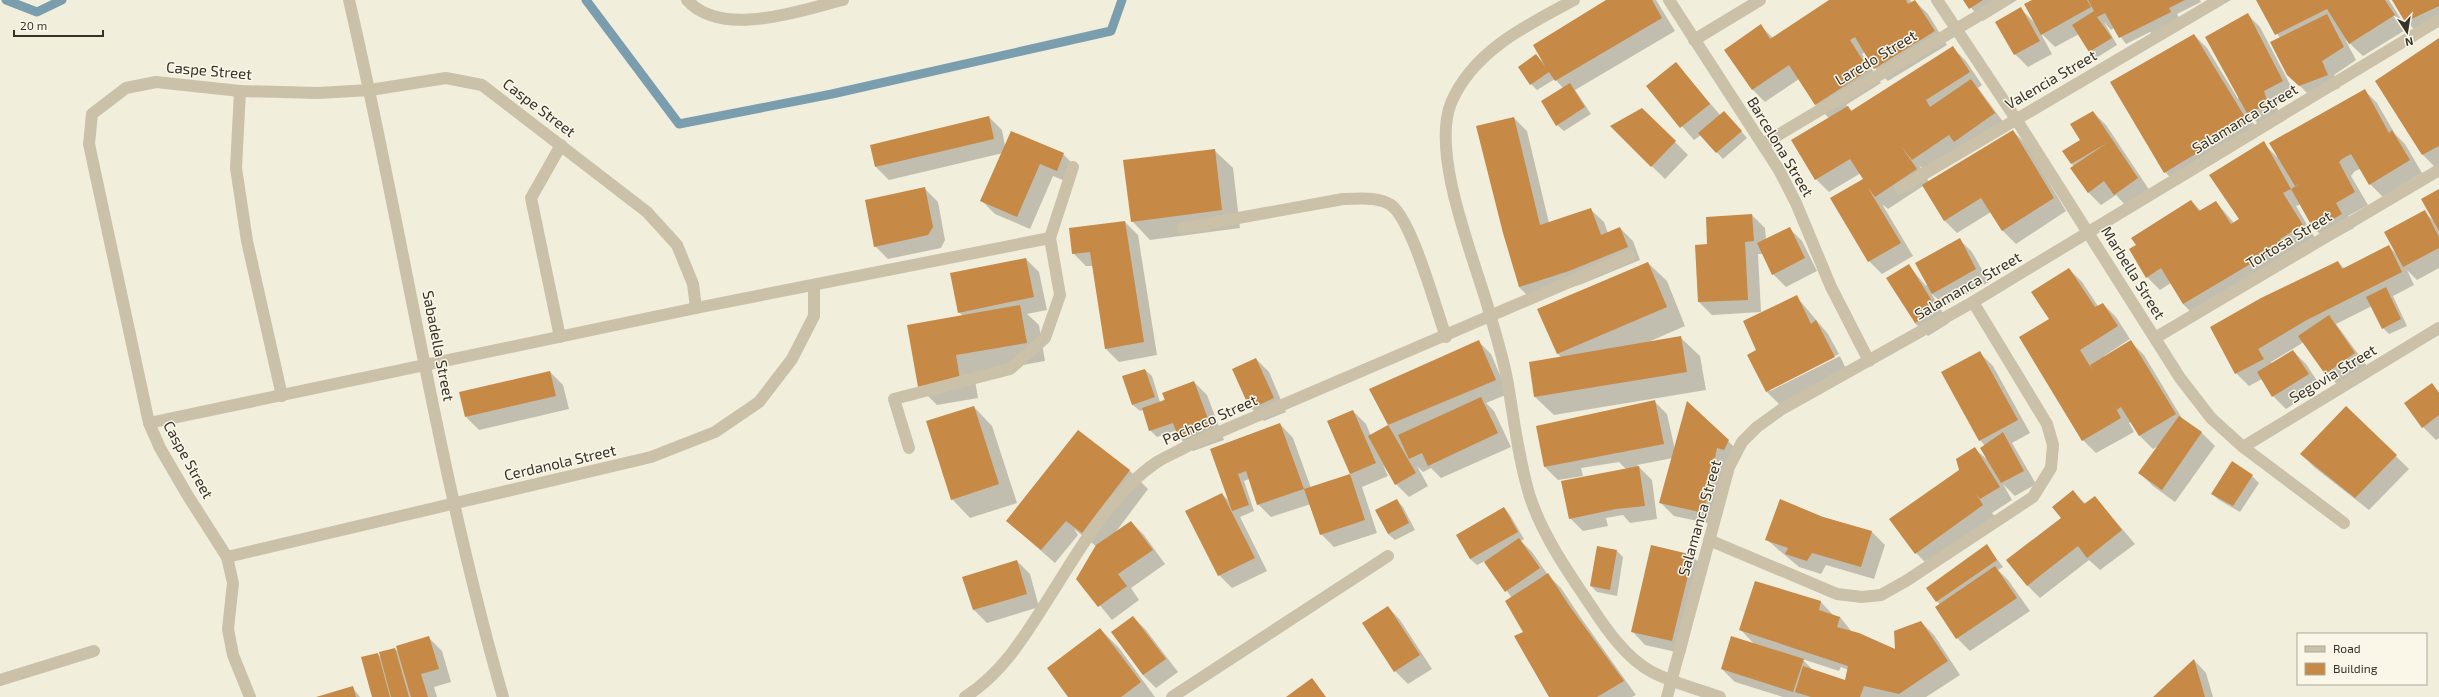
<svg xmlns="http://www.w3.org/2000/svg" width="2439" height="697" viewBox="0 0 2439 697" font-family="'Exo 2',sans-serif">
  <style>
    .shadow { fill: #0003; fill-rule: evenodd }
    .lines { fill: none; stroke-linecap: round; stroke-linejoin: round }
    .stream { stroke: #7b9eaf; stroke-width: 9 }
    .building { fill: #c68946 }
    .street { stroke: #cac1a8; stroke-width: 12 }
    .labels { text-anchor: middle; stroke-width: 3; stroke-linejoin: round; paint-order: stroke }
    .street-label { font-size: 15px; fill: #373128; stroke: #faf7e9 }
  </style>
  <rect width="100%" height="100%" fill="#f2eedc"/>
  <g class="shadow">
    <polygon points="1609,0 1656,0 1675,31 1575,90 1591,114 1564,131 1557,125 1563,88 1555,79 1537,90 1531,84 1536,55 1545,64"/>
    <polygon points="1832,0 1910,0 1912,3 1915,1 1928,14 1947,45 1888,81 1875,68 1865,52 1862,54 1881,83 1846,105 1852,111 1953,48 1966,61 1982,85 1978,88 2007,127 1926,172 1919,165 1929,182 2013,131 2026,144 2066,211 2016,244 2003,231 1991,212 1957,233 1944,220 1923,186 1888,209 1882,204 1913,256 1882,274 1869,261 1864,179 1861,173 1829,192 1816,179 1829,118 1815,104 1799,79 1765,102 1752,89 1761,26 1773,38"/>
    <polygon points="1964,0 2017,0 1983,21"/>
    <polygon points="2034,0 2200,0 2201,2 2177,14 2183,25 2157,38 2150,32 2126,44 2114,28 2111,30 2104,22 2117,45 2096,58 2079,34 2055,47 2040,32 2052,54 2028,67 2015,54 2020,8 2035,23"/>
    <polygon points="2206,0 2231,0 2215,9"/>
    <polygon points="2257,0 2389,0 2407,29 2363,56 2345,39 2356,60 2334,75 2340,88 2313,99 2288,74 2280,38"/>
    <polygon points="2394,0 2439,0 2439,25 2419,34 2406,21"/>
    <polygon points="2247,14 2260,27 2295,94 2276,104 2280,116 2261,127 2248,113 2260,135 2178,185 2165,172 2194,35 2207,48 2238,99"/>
    <polygon points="2439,39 2439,166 2436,168 2423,155 2376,81"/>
    <polygon points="1676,63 1720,115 1730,118 1747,138 1723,159 1701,135 1694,140 1647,86"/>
    <polygon points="2364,90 2377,103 2395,134 2405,144 2422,173 2383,197 2370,184 2360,169 2355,171 2351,176 2368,205 2348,216 2354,228 2328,242 2315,229 2301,204 2296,206 2315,238 2196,317 2183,304 2171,283 2160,290 2147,277 2191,201 2201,211 2216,202 2234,223 2241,219 2263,143 2277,157"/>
    <polygon points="2093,112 2106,125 2150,191 2127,207 2116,195 2101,205 2088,192 2072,164"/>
    <polygon points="989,117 1002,130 1005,146 1063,154 1076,167 1070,183 1053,176 1030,229 995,214 982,201 1003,153 889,180 876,167"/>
    <polygon points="1514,118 1527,131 1549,223 1590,209 1604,222 1608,233 1620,228 1633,241 1640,260 1582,284 1532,300 1519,287"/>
    <polygon points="1624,139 1675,142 1688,155 1665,179"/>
    <polygon points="1214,150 1233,168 1240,228 1150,240 1132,221"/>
    <polygon points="925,189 938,202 945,240 941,248 888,259 875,246"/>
    <polygon points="2439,190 2439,268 2417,280 2407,270 2414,285 2393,296 2407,326 2389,334 2383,328 2372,306 2336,324 2367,366 2339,386 2326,373 2304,342 2271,362 2272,364 2293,351 2306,364 2321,387 2286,409 2273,396 2262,379 2249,386 2236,373 2211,327 2338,262 2345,269 2389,246 2397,255 2425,212 2433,220"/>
    <polygon points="1752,215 1765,228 1766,240 1789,228 1802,241 1817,271 1786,287 1773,274 1763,254 1758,254 1761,312 1712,315 1699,302"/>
    <polygon points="1125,222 1138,235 1157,355 1119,362 1106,349 1093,266 1086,266 1073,253"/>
    <polygon points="1959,239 1972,252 1989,282 1945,306 1931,293 1949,323 1928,336 1915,323 1909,266 1926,286"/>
    <polygon points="1026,259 1039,272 1047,310 1027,314 1039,325 1045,361 974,374 978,398 937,405 918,386 963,316 959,312"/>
    <polygon points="1648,263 1667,281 1685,326 1646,343 1681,338 1700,356 1706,390 1554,415 1535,397 1561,357 1558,354 1539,310"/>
    <polygon points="2069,269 2082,282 2098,306 2103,304 2116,317 2130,339 2104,356 2105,357 2131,342 2144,355 2183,420 2202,433 2215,446 2175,502 2153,486 2140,473 2161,444 2153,449 2140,436 2131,422 2129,423 2134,432 2096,453 2083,440 2050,319"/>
    <polygon points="1796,296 1828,334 1839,354 1770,389 1770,391 1840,356 1847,371 1780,405 1767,392 1748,355 1757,350"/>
    <polygon points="1478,341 1491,354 1508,394 1486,403 1494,411 1511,447 1441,478 1431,468 1423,472 1417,466 1428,486 1409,497 1396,484 1383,465 1388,476 1362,487 1377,533 1334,547 1321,534 1311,504 1271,517 1258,504 1249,479 1244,481 1254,511 1240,517 1267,571 1232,588 1219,575 1222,494 1230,502 1211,449 1280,424 1293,438 1311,488 1351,475 1328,422 1353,411 1366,424 1371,436 1389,425 1370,390"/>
    <polygon points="1980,353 1993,366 2030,433 2012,443 2036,484 2015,496 2003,484 2012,500 1992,513 1996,518 1929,566 1916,553 1891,519 1960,470 1975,449 1988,460 1985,446 1980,440"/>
    <polygon points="1256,359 1269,372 1286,412 1264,421 1251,408"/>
    <polygon points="1145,370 1152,376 1160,402 1194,382 1207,395 1224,440 1193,451 1180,438 1177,430 1157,437 1150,430 1143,410 1140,411 1133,405 1124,377"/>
    <polygon points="550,372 563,385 569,409 479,430 466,417"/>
    <polygon points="2432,384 2439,392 2439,438 2436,440 2423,427"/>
    <polygon points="1654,401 1667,414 1675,450 1728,441 1741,454 1730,460 1717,525 1674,516 1661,503 1673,458 1637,465 1652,480 1657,519 1630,523 1623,515 1606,518 1608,526 1583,531 1570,518 1626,469 1619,462 1581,468 1583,476 1558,480 1545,467"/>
    <polygon points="974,407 992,426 1017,503 970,518 952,499"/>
    <polygon points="2346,407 2409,469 2369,510 2314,467 2301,454"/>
    <polygon points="1078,432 1130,471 1148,489 1115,533 1131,522 1144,535 1165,564 1131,588 1139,600 1112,620 1078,579 1097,547 1074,529 1078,535 1055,563 1007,521"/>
    <polygon points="2252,476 2259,483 2240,512 2219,500 2212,494"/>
    <polygon points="2073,492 2086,504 2095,497 2135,544 2100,570 2089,560 2040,598 2027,585 2062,518"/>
    <polygon points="1397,500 1403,507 1415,530 1395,540 1388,534"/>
    <polygon points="1504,508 1510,515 1524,539 1521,541 1532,552 1548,575 1561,588 1581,618 1636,695 1632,697 1550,697 1512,598 1485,561 1477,565 1470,559 1457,535"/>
    <polygon points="1823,517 1872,532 1885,545 1874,579 1826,565 1821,574 1799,567 1766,539"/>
    <polygon points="1987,546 2003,567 1998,570 2008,580 2030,611 1970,651 1957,638 1940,605 1927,588"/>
    <polygon points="1617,551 1623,557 1617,596 1597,592 1591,586"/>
    <polygon points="1692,556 1706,569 1685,654 1645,645 1632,631"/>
    <polygon points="1017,561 1030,574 1039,607 987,623 974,610 964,577"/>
    <path d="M1755,582L1821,602L1834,616L1840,617L1852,632L1896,650L1921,622L1934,635L1960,675L1926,697H1783L1735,682L1722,669L1755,645L1740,629ZM1802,659L1839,671L1841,667L1849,670L1846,681L1814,671Z"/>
    <polygon points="1388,607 1400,620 1432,669 1408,684 1395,671"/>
    <polygon points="1133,617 1146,630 1178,672 1156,688 1143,675 1112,632"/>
    <polygon points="1100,629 1119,648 1155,697 1070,697"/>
    <polygon points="429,638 442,651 451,682 434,687 437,697 373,697 377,654 382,658 395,649 400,653"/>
    <polygon points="2194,660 2206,673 2213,697 2155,697"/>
    <polygon points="353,688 360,697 319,697"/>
  </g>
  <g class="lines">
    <g class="stream">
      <polyline points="6,0 37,12 62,0"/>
      <polyline points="586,0 679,124 832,94 1111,31 1122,0"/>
    </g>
  </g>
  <g class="building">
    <polygon points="1606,0 1652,0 1662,18 1555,81 1549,72 1530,85 1518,67 1536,54 1546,68 1533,45"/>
    <polygon points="1829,0 1906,0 1908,4 1915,0 1935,31 1874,69 1855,37 1850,40 1869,70 1815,105 1789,65 1752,90 1724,50 1761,24 1770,39"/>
    <polygon points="1963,0 1983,0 1969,9"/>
    <polygon points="2032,0 2087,0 2091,7 2041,35 2024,4"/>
    <polygon points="2088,0 2185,0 2169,8 2171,12 2119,38 2105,13 2097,17 2112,38 2089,52 2072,25 2094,11"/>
    <polygon points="2256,0 2385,0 2395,15 2349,44 2327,9 2275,35"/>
    <polygon points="2392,0 2439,0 2439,6 2405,22"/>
    <polygon points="2021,7 2040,41 2014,55 1995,22"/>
    <polygon points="2248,13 2283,81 2264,91 2268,103 2248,115 2205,37"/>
    <polygon points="2327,14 2344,47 2322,61 2328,75 2299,86 2287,75 2270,42"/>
    <polygon points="2194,34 2248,122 2164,173 2110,82"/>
    <polygon points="2439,38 2439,146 2422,155 2375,81"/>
    <polygon points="1953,46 1970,72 1926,100 1930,107 1971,79 1995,113 1954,142 1949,135 1912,160 1901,146 1917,169 1875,197 1868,188 1901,243 1868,262 1830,198 1863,179 1850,159 1815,180 1791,140 1848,106 1851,111"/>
    <polygon points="1676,62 1710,104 1680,128 1646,86"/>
    <polygon points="1570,83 1585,107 1556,126 1541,101"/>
    <polygon points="2365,89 2389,133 2392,130 2410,160 2369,185 2351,154 2342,159 2339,162 2355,192 2336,203 2342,214 2314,230 2291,189 2283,193 2303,225 2280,239 2284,244 2183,304 2161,268 2146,278 2129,249 2136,245 2131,238 2191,200 2199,211 2216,201 2231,224 2239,219 2209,175 2264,141 2291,189 2301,183 2295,186 2269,143"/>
    <polygon points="1642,108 1676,141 1651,167 1610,126"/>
    <polygon points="1724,111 1742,131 1716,153 1698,133"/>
    <polygon points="2093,111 2138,178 2114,195 2104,181 2088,193 2070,168 2107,143 2071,164 2062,151 2080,140 2070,124"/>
    <polygon points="989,116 994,139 875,167 870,145"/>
    <polygon points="1514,117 1540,225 1591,208 1601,235 1620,227 1628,247 1569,271 1519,287 1503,233 1476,126"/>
    <polygon points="2013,130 2054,198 2002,231 1981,198 1944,221 1922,185"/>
    <polygon points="1011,131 1064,153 1057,171 1040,164 1017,217 980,201"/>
    <polygon points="1215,149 1222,210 1131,222 1123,160"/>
    <polygon points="925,187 933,227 928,235 874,247 865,200"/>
    <polygon points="2439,189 2439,231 2421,199"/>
    <polygon points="2425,210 2439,237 2439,248 2403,267 2384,232"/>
    <polygon points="1752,214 1754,241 1745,242 1748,300 1698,302 1695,245 1707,244 1706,217"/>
    <polygon points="1125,221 1144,342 1105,349 1090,252 1072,254 1069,228"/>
    <polygon points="1790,227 1805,258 1772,275 1757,243"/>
    <polygon points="1960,238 1976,269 1932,294 1915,263"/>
    <polygon points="2389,245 2402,272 2305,321 2258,349 2264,359 2235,374 2210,327 2261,298 2338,261 2342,269"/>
    <polygon points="1026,258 1034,297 958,313 950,273"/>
    <polygon points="1648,262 1667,307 1557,354 1537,309"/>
    <polygon points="1909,264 1937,309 1915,323 1886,278"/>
    <polygon points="2069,268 2095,307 2103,303 2118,326 2080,350 2093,371 2090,365 2131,340 2176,414 2139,436 2121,407 2117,410 2112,401 2121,418 2082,441 2019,337 2049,319 2031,292"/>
    <polygon points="2386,287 2401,319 2382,329 2366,297"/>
    <polygon points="1797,295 1811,324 1816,320 1835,357 1766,392 1747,355 1756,350 1743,321"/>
    <polygon points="1020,305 1027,343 956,355 960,379 918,387 907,325"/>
    <polygon points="2329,315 2355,353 2325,374 2298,336"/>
    <polygon points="1681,336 1687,372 1534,397 1529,362"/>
    <polygon points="1479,340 1496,380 1388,425 1369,389"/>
    <polygon points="2293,350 2309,374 2272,397 2257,372"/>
    <polygon points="1980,351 2018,420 1979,441 1941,372"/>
    <polygon points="1256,358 1274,398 1250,409 1232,369"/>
    <polygon points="1145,369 1155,397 1132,405 1122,376"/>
    <polygon points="550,371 556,396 465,417 459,392"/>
    <polygon points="1194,381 1211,427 1179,439 1173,423 1149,431 1142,408 1165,400 1162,393"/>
    <polygon points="2432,383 2439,393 2439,415 2422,428 2404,403"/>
    <polygon points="1481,397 1498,433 1428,466 1422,453 1409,459 1398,435"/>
    <polygon points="1655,400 1664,444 1544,467 1536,426"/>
    <polygon points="1687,401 1729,440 1724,450 1717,448 1704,513 1659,503"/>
    <polygon points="974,406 999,484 951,500 926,421"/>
    <polygon points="2346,406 2397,455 2355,498 2300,454"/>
    <polygon points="1353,410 1376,463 1350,474 1365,520 1320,535 1304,489 1350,474 1327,421"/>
    <polygon points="2179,416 2202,432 2162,490 2138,473"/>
    <polygon points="1280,423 1304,489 1257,505 1246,471 1238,474 1249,505 1232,511 1210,449"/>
    <polygon points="1388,425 1416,473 1395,485 1368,436"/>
    <polygon points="1078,430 1130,470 1082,533 1066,521 1041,550 1006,521"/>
    <polygon points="2003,432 2024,471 2001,483 1980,448"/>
    <polygon points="1975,447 2000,487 1980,499 1975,492 1983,505 1915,554 1889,519 1959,470 1956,459"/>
    <polygon points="2232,461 2253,475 2233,506 2211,494"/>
    <polygon points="1639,466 1645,506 1616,509 1569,519 1561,481"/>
    <polygon points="2073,490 2084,504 2095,496 2122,530 2087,558 2078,546 2027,586 2006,560 2061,518 2052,507"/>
    <polygon points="1222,493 1255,558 1218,576 1185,511"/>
    <polygon points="1397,499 1409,523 1388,534 1375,510"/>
    <polygon points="1780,499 1823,517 1872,531 1861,567 1812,553 1807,561 1785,554 1788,548 1765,540"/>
    <polygon points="1504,507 1518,532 1470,559 1456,535"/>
    <polygon points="1131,521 1153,550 1118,574 1127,586 1098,607 1076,579 1096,545"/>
    <polygon points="1519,538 1540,568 1505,592 1484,562"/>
    <polygon points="1987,544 1997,560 1936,602 1926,588"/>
    <polygon points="1651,545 1693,555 1672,641 1631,632"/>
    <polygon points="1597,546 1617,550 1610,590 1590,586"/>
    <polygon points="1017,560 1027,594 973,610 962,577"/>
    <polygon points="1995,566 2017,598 1956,639 1935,607"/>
    <polygon points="1548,573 1568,604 1624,681 1597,697 1549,697 1514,636 1523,632 1505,601"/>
    <polygon points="1755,581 1821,601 1819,610 1840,617 1837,627 1859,633 1895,649 1894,631 1921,621 1948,661 1899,694 1864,686 1860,697 1811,697 1795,692 1803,666 1845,680 1848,666 1739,630"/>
    <polygon points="1388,606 1420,655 1394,672 1362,623"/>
    <polygon points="1133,616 1166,659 1143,675 1111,632"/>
    <polygon points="1100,628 1141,682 1121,697 1068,697 1047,668"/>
    <polygon points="429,636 439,669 421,674 428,697 411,697 396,646"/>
    <polygon points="1731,636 1804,659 1793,692 1721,669"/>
    <polygon points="395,648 409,697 391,697 379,652"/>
    <polygon points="378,653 390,697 372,697 361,657"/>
    <polygon points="2194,659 2205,697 2153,697"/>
    <polygon points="1312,678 1326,697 1286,697"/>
    <polygon points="353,686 356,697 316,697"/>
  </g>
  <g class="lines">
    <g class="street">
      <path d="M349,0C403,231 437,468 503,697"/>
      <path d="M687,0C722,39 800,10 843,0"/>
      <path d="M1574,0C1527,25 1473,51 1451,103C1431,153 1472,253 1487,304C1494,329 1502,353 1507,379C1514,418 1518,458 1530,497C1543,536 1568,572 1591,606C1606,629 1626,658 1652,672C1673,683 1698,689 1720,697"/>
      <polyline points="1669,0 1779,170 1796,203 1831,287 1869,361"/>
      <polyline points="1937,0 2016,119 2180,378 2211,418 2243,447 2344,523"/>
      <polyline points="1694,40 1760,0"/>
      <polyline points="240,91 236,168 247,241 282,396"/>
      <polyline points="1763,144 2005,0"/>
      <polyline points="1900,188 2219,0"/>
      <path d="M1183,228L1343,199C1357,199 1378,196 1391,205C1412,220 1436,309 1446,337"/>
      <polyline points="560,337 531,198 561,145"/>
      <polyline points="2155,338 2439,170"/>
      <polyline points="149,423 696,308 1050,238"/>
      <polyline points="2243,447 2439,328"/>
      <polyline points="909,448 894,399 1010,369 1045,338 1060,295 1050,238 1073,167"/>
      <polyline points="1709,540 1837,594 1862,597 1881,595 1906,581 2033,497 2051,468 2053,445 2047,424 1973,302"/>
      <polyline points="227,557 651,457 715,432 759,402 792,359 814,316 814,286"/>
      <polyline points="0,680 94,651"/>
      <polyline points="250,697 233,655 228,629 233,583 227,557 188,496 160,448 149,423 89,144 92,114 126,88 156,82 240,91 318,93 370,90 446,78 482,85 647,212 677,245 693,284 696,308"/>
      <path d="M965,697C1004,672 1026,634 1050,596C1080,549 1110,494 1157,462C1167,456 1179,451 1189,445L1630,256"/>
      <polyline points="1172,697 1388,556"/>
      <polyline points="1667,697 1729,467 1742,442 1757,427 1782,409 1973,302 2439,20"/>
    </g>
  </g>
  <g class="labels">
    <g class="street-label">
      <text transform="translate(1876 58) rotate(-31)" y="5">Laredo Street</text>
      <text transform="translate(209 71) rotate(5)" y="5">Caspe Street</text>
      <text transform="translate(2051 80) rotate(-30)" y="5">Valencia Street</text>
      <text transform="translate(539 108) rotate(37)" y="5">Caspe Street</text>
      <text transform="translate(2245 119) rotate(-31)" y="5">Salamanca Street</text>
      <text transform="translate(1780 147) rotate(59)" y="5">Barcelona Street</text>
      <text transform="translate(2289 240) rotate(-31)" y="5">Tortosa Street</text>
      <text transform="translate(2133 273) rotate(58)" y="5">Marbella Street</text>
      <text transform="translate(1968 286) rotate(-30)" y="5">Salamanca Street</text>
      <text transform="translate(438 346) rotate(79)" y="5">Sabadella Street</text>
      <text transform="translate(2333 374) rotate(-31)" y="5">Segovia Street</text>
      <text transform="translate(1210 420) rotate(-24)" y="5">Pacheco Street</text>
      <text transform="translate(188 460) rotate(61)" y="5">Caspe Street</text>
      <text transform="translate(560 463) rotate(-13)" y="5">Cerdanola Street</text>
      <text transform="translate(1700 518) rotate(-74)" y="5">Salamanca Street</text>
    </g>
  </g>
  <rect x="2297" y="633" width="130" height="52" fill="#faf7e9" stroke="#aca89c"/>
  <rect x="2305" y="646" width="20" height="6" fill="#cac1a8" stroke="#aca89c"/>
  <text x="2333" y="653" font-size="12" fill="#373128">Road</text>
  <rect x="2305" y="663" width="20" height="12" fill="#c68946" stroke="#aca89c"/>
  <text x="2333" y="673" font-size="12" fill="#373128">Building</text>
  <g transform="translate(2407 32) rotate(168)" stroke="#faf7e9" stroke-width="3" paint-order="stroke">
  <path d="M0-3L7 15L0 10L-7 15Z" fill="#373128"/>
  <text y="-6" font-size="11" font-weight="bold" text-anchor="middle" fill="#373128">N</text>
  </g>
  <path d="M14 30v6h89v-6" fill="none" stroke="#373128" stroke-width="2"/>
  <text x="20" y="30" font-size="12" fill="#373128" stroke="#faf7e9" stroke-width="3" paint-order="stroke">20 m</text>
</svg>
